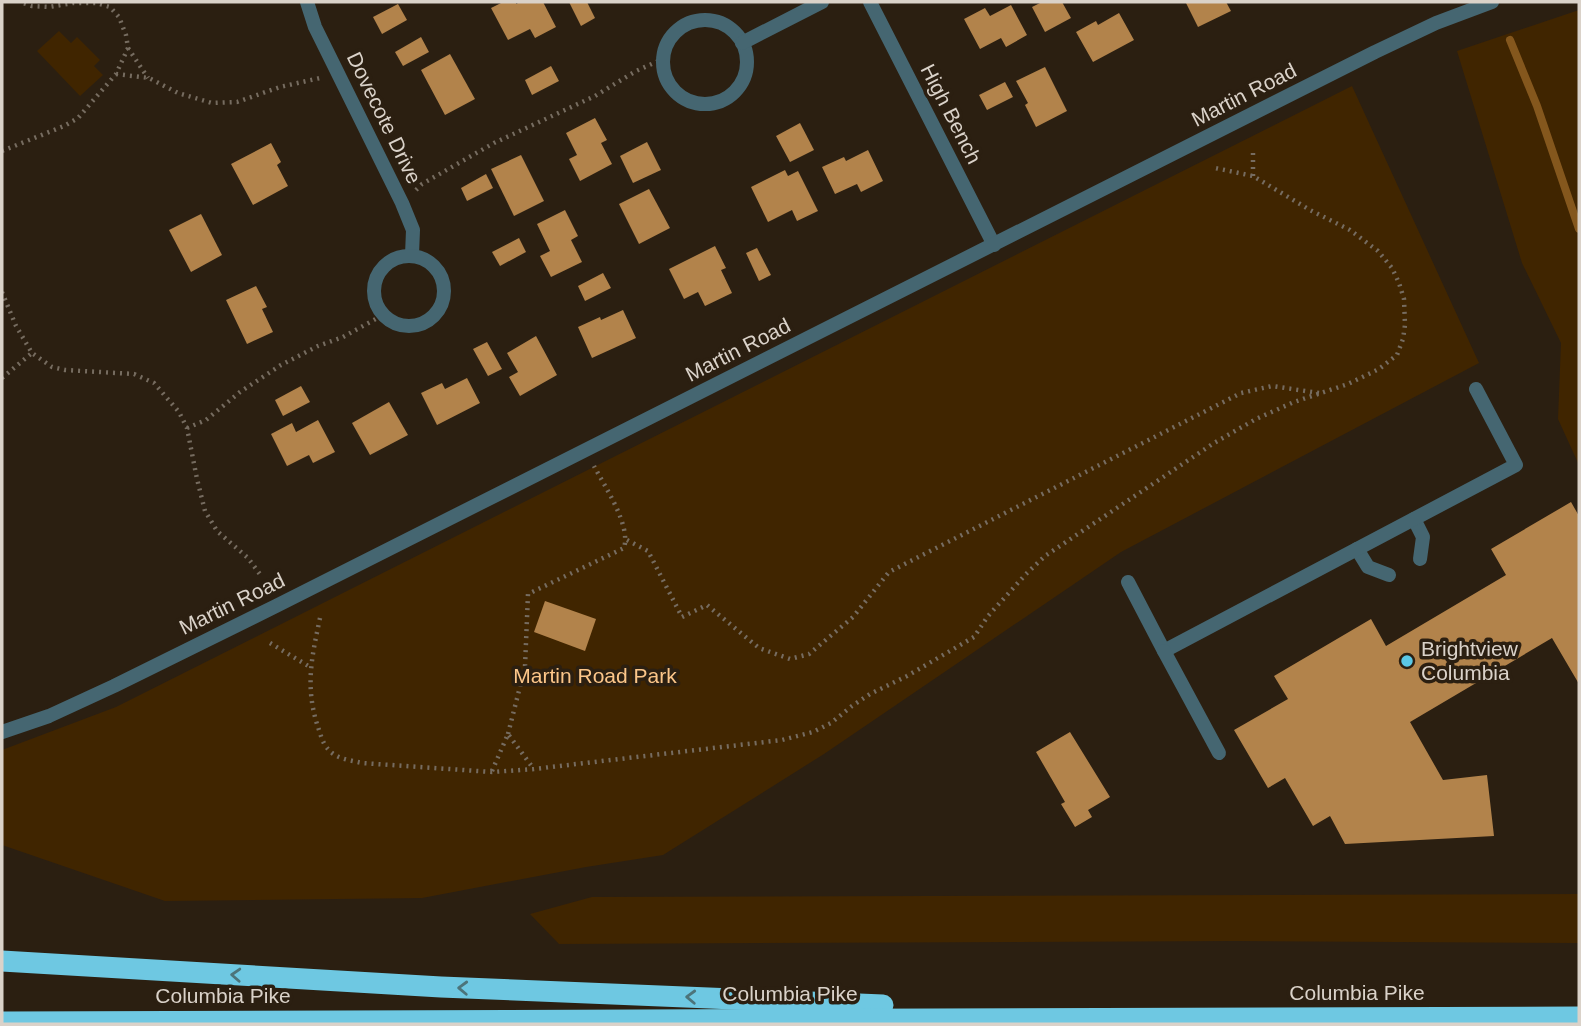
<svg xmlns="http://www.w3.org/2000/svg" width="1581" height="1026" viewBox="0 0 1581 1026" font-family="Helvetica,sans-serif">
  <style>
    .green { fill: #402500 }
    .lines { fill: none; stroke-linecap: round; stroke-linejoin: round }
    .stream { stroke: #84571d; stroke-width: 8 }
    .building { fill: #b2834b }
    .path { stroke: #766c60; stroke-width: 4.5; stroke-dasharray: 2 5; stroke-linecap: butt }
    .service { stroke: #456671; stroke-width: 14 }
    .minor { stroke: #456671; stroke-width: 14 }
    .tertiary { stroke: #456671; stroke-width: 14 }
    .motorway { stroke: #6ec8e2; stroke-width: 21 }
    .oneway { stroke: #4c747a }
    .poi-dot { fill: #5bc8e6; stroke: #2b1f11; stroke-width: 2.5 }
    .labels { text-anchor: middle; stroke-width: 7; stroke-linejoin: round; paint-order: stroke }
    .street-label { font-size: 21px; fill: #dad2c9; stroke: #2b1f11 }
    .poi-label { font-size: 21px; fill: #dad2c9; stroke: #2b1f11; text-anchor: start }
    .park-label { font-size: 21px; fill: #fcc689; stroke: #2b1f11 }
  </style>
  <rect width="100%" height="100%" fill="#2b1f11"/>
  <g class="green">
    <polygon points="1579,10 1579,465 1558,419 1561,343 1522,263 1457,51"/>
    <polygon points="59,31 71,43 77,37 100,60 94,66 103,75 80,96 37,51"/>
    <polygon points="1352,86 1479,363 1121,552 824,754 663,855 586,867 422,898 165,901 2,845 2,750 116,707"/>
    <polygon points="1579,894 1579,943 1235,941 559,944 530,914 592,897"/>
  </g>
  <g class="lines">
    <polyline class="stream" points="1510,40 1537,106 1579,229"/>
  </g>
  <g class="building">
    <polygon points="503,2 516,2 516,4 520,2 543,2 556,27 535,38 530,29 508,40 491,8"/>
    <polygon points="569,2 587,2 595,18 581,26"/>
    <polygon points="1042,2 1062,2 1071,18 1045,32 1032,7"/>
    <polygon points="1188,2 1226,2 1231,11 1198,27 1186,3"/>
    <polygon points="398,4 407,20 382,34 373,17"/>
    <polygon points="1011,5 1027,35 1006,47 1001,38 980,49 964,19 985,8 990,16"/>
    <polygon points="1119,13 1134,40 1093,62 1076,32 1096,21 1098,25"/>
    <polygon points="421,37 429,52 403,66 395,52"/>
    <polygon points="450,54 475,99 445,115 421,70"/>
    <polygon points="551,66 559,81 532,95 525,80"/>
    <polygon points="1045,67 1067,111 1036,127 1025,105 1028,103 1016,81"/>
    <polygon points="1005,82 1013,97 987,110 979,95"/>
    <polygon points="595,118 607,140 601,143 612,164 580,181 569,159 577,155 566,133"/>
    <polygon points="800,123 814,150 790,162 776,136"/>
    <polygon points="647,142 661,170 633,183 620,156"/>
    <polygon points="271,143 281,162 277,165 288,186 253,205 231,164"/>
    <polygon points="868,150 883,181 861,192 857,184 835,194 822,167 844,157 846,161"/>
    <polygon points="521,155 544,201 514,216 491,169"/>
    <polygon points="785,170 788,176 798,171 818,211 797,221 792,210 768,222 751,187"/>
    <polygon points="486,174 493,188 467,201 461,188"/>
    <polygon points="649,189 670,228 639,244 619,204"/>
    <polygon points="565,210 578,236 571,240 582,262 551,277 540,256 550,251 537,224"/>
    <polygon points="201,214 222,255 191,272 169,230"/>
    <polygon points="519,238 526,252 500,266 492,252"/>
    <polygon points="715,246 726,268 721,270 732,293 705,306 698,292 684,299 669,269"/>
    <polygon points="757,248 771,275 759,281 746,253"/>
    <polygon points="603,273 611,288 585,301 578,286"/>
    <polygon points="256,286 267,307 262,309 273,332 247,344 226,300"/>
    <polygon points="623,310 636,338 592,358 578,327 600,317 601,320"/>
    <polygon points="536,336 557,375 520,396 509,377 518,372 507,353"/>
    <polygon points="487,342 502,369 488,376 473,349"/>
    <polygon points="467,378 480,403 437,425 421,393 442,383 445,389"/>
    <polygon points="301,386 310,402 283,416 275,400"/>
    <polygon points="389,402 408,435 370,455 352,423"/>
    <polygon points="318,420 335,452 313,463 309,455 287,466 271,434 292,423 296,432"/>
    <polygon points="1571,502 1579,516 1579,684 1552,638 1410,722 1443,780 1487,775 1494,836 1345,844 1330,816 1313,826 1285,778 1268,788 1234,730 1288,699 1274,676 1371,619 1386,646 1506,575 1491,549"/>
    <polygon points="545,601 596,619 585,651 534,632"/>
    <polygon points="1070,732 1110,797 1088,810 1092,817 1075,827 1061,804 1065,802 1036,752"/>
  </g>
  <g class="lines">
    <g class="path">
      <polyline points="128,48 148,78"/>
      <polyline points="116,74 149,78 178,93 212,103 237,102 280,87 320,78"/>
      <polyline points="2,151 64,126 78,118 116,74 128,48 126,35 119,17 110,7 96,3 73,3 49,7 32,6 20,2"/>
      <polyline points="1253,176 1253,149"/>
      <polyline points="416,190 422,184 494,143 595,96 636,71 663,59"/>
      <polyline points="2,292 16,326 32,353 52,367 65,370 134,374 154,383 179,412 187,428 197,479 205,511 217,531 248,558 262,577"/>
      <polyline points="2,378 32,353"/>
      <polyline points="187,428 206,420 240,392 281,365 318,346 343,337 383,315"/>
      <polyline points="627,540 648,551 682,617 707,605 759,648 790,659 809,654 853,617 889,572 1241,393 1272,386 1319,393"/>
      <path d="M320,618C312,656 305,685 317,724C320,732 322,743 328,749C336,759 350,760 362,763L492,772L534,769L782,740L813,732L831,723L852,706L870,694L907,676L974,637L988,616L1026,574L1045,556L1214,443L1256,419L1294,402L1348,384L1379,369L1397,355L1403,339L1405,325L1404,299L1399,283L1392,268L1378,251L1350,230L1310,210L1253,176L1215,168"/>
      <polyline points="270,643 310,667"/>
      <path d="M508,734L525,667L528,594L624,548C631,525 605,487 594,466"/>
      <polyline points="492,771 508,734 533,768"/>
    </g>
    <g class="service">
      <polyline points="1414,519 1423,537 1420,559"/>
      <polyline points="1357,549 1368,567 1389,575"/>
      <polyline points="1128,582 1164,651 1516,465 1476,389"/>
      <polyline points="1164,651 1219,753"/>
    </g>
    <g class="minor">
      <polyline points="307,2 315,27 402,203 413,230 412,255"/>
      <polyline points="870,2 994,245"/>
      <circle cx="705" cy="62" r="42"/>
      <polyline points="742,43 822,2"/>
      <circle cx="409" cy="291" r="35"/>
    </g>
    <polyline class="tertiary" points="2,732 49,716 114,686 276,606 1375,52 1436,23 1492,2"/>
    <g class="motorway">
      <polyline points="2,961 441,987 883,1005"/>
      <polyline points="2,1022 1579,1017"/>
    </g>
  </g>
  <defs><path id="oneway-chevron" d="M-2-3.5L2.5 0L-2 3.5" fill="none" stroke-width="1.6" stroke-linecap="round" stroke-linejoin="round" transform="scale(1.75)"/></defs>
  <g class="oneway">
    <use href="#oneway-chevron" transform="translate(236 975) rotate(-177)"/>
    <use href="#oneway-chevron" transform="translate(463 988) rotate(-178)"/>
    <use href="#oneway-chevron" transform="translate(691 997) rotate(-178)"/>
  </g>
  <circle class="poi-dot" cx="1407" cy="661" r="7"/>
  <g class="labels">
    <g class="street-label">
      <text transform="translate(1244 95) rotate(-27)" y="7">Martin Road</text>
      <text transform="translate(951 114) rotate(63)" y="7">High Bench</text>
      <text transform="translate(384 118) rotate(64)" y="7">Dovecote Drive</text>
      <text transform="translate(738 350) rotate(-27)" y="7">Martin Road</text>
      <text transform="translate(232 604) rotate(-26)" y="7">Martin Road</text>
      <text x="1357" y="1000">Columbia Pike</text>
      <text x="790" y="1001">Columbia Pike</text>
      <text x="223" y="1003">Columbia Pike</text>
    </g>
    <g class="poi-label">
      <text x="1421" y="656">Brightview<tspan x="1421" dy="24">Columbia</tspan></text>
    </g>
    <g class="park-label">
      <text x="595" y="683">Martin Road Park</text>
    </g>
  </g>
  <rect width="1581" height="1026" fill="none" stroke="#dad2c9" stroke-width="7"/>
</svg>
